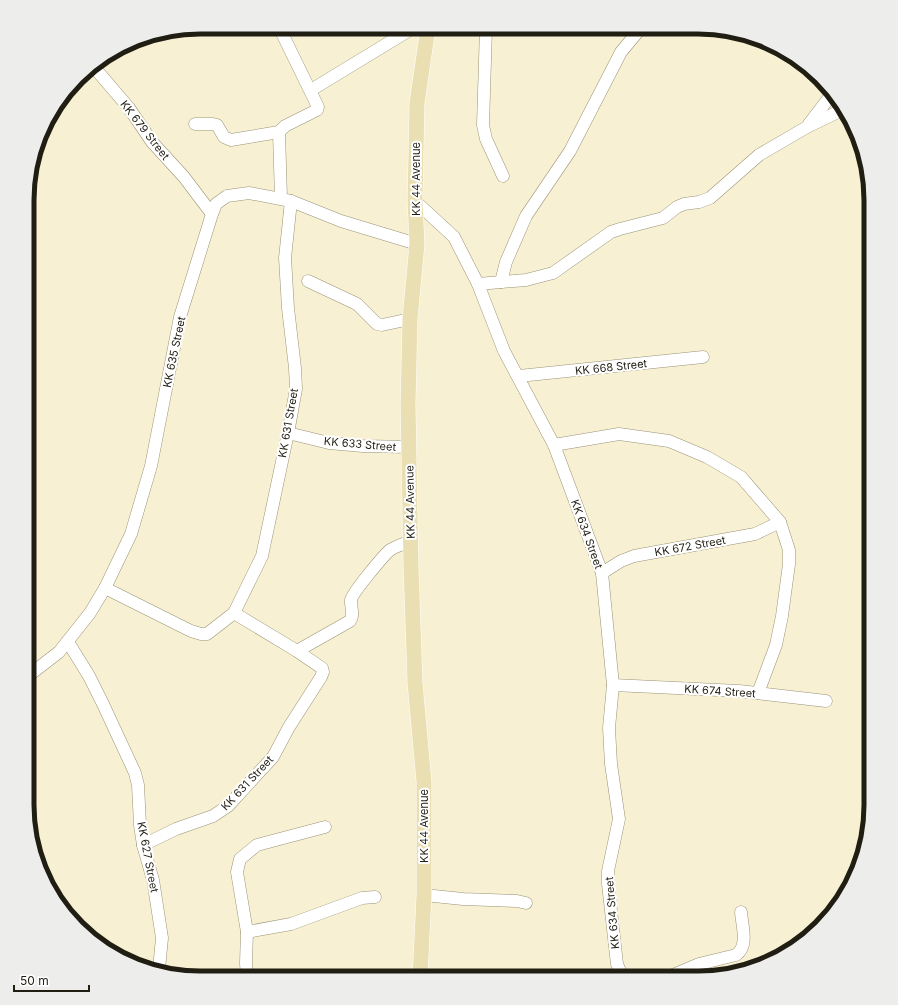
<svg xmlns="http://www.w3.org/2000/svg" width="898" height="1005" viewBox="0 0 898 1005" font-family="Inter,sans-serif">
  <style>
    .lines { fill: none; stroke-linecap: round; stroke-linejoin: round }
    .minor-casing { stroke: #9a9377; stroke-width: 13 }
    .major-casing { stroke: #fff; stroke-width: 16 }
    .minor { stroke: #fff; stroke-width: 12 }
    .major { stroke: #eadfb2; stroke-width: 15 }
    .labels { text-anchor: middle; stroke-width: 4; stroke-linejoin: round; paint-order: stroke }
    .street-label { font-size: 11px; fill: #201d12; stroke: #fff }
    .rim { fill: none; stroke: #201d12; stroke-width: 5 }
  </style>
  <rect width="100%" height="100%" fill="#f8f0d2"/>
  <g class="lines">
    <g class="minor-casing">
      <g id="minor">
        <polyline points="279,27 318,107 317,110 285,126 279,132 281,198"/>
        <polyline points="486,28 483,125 486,139 503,176"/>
        <polyline points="93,66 129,108 152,142 184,177 212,214"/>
        <polyline points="311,90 413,28"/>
        <polyline points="195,124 213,124 217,125 224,137 231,140 279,132"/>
        <polyline points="809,124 832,94"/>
        <polyline points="415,201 454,237 478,284 504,351 554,445 602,573 613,685 609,728 611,764 619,819 608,871 608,884 617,964 623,978"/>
        <polyline points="308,281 357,304 377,324 382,325 410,319"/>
        <polyline points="501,282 506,262 526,216 570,151 621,52 641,28"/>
        <polyline points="478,284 526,280 553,273 611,232 620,229 663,218 677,207 684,204 699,202 710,198 759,155 807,127 844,109"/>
        <polyline points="519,376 703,357"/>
        <polyline points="288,433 329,443 363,446 409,447"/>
        <polyline points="554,445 619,434 669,441 707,457 741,477 780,522 789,550 789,564 782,616 776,645 758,693"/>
        <polyline points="602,573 621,561 634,556 755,534 780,522"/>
        <polyline points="105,588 191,631 201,634 207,634 234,613 262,556 288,433 296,389 295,368 288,308 285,258 291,201"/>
        <polyline points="68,642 89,676 103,704 135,773 138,785 140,825 143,845 153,880 162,938 159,969"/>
        <path d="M297,651L350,621C355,614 350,607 351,600C352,593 384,555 390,550C396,546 404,544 410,541"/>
        <polyline points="28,676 59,652 90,613 105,588 131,534 151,466 180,317 212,214 216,204 227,196 249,193 291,201 341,221 417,244"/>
        <polyline points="613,685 739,691 826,701"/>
        <polyline points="143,845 176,829 213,816 228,806 273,757 289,727 321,677 323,672 322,668 297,651 234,613"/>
        <polyline points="424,895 463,899 517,901 526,903"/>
        <polyline points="247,932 291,924 362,898 375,897"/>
        <polyline points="247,978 246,963 247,932 237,872 240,859 257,845 325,827"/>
        <path d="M666,978L699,964L736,955C749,946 742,926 741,912"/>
      </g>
    </g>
    <g class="major-casing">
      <polyline id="major" points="420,978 424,895 424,782 415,683 411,566 408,404 410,319 417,244 415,201 417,103 428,28"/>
    </g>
    <use href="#minor" class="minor"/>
    <use href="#major" class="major"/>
  </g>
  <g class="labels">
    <g class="street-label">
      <text transform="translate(145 130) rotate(52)" y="4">KK 679 Street</text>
      <text transform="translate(416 179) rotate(-90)" y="4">KK 44 Avenue</text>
      <text transform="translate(174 352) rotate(-78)" y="4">KK 635 Street</text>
      <text transform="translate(611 367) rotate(-6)" y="4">KK 668 Street</text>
      <text transform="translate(288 423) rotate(-80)" y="4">KK 631 Street</text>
      <text transform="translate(360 444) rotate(5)" y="4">KK 633 Street</text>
      <text transform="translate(410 502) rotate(-91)" y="4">KK 44 Avenue</text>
      <text transform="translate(587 534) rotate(70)" y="4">KK 634 Street</text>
      <text transform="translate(690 546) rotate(-10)" y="4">KK 672 Street</text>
      <text transform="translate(720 691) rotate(4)" y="4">KK 674 Street</text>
      <text transform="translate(247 783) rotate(-47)" y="4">KK 631 Street</text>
      <text transform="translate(424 826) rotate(-90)" y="4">KK 44 Avenue</text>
      <text transform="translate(148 857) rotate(79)" y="4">KK 627 Street</text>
      <text transform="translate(612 913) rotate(-95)" y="4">KK 634 Street</text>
    </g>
  </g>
  <path d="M0 0H898V1005H0ZM200 34H698A166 166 0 0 1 864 200V805A166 166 0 0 1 698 971H200A166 166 0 0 1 34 805V200A166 166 0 0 1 200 34Z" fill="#ededec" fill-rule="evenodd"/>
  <path class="rim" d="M200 34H698A166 166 0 0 1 864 200V805A166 166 0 0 1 698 971H200A166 166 0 0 1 34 805V200A166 166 0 0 1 200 34Z"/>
  <path d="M14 985v6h75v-6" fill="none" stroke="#201d12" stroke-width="2"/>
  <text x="20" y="985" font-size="12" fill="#201d12" stroke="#ffffff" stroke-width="3" paint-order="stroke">50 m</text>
</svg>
